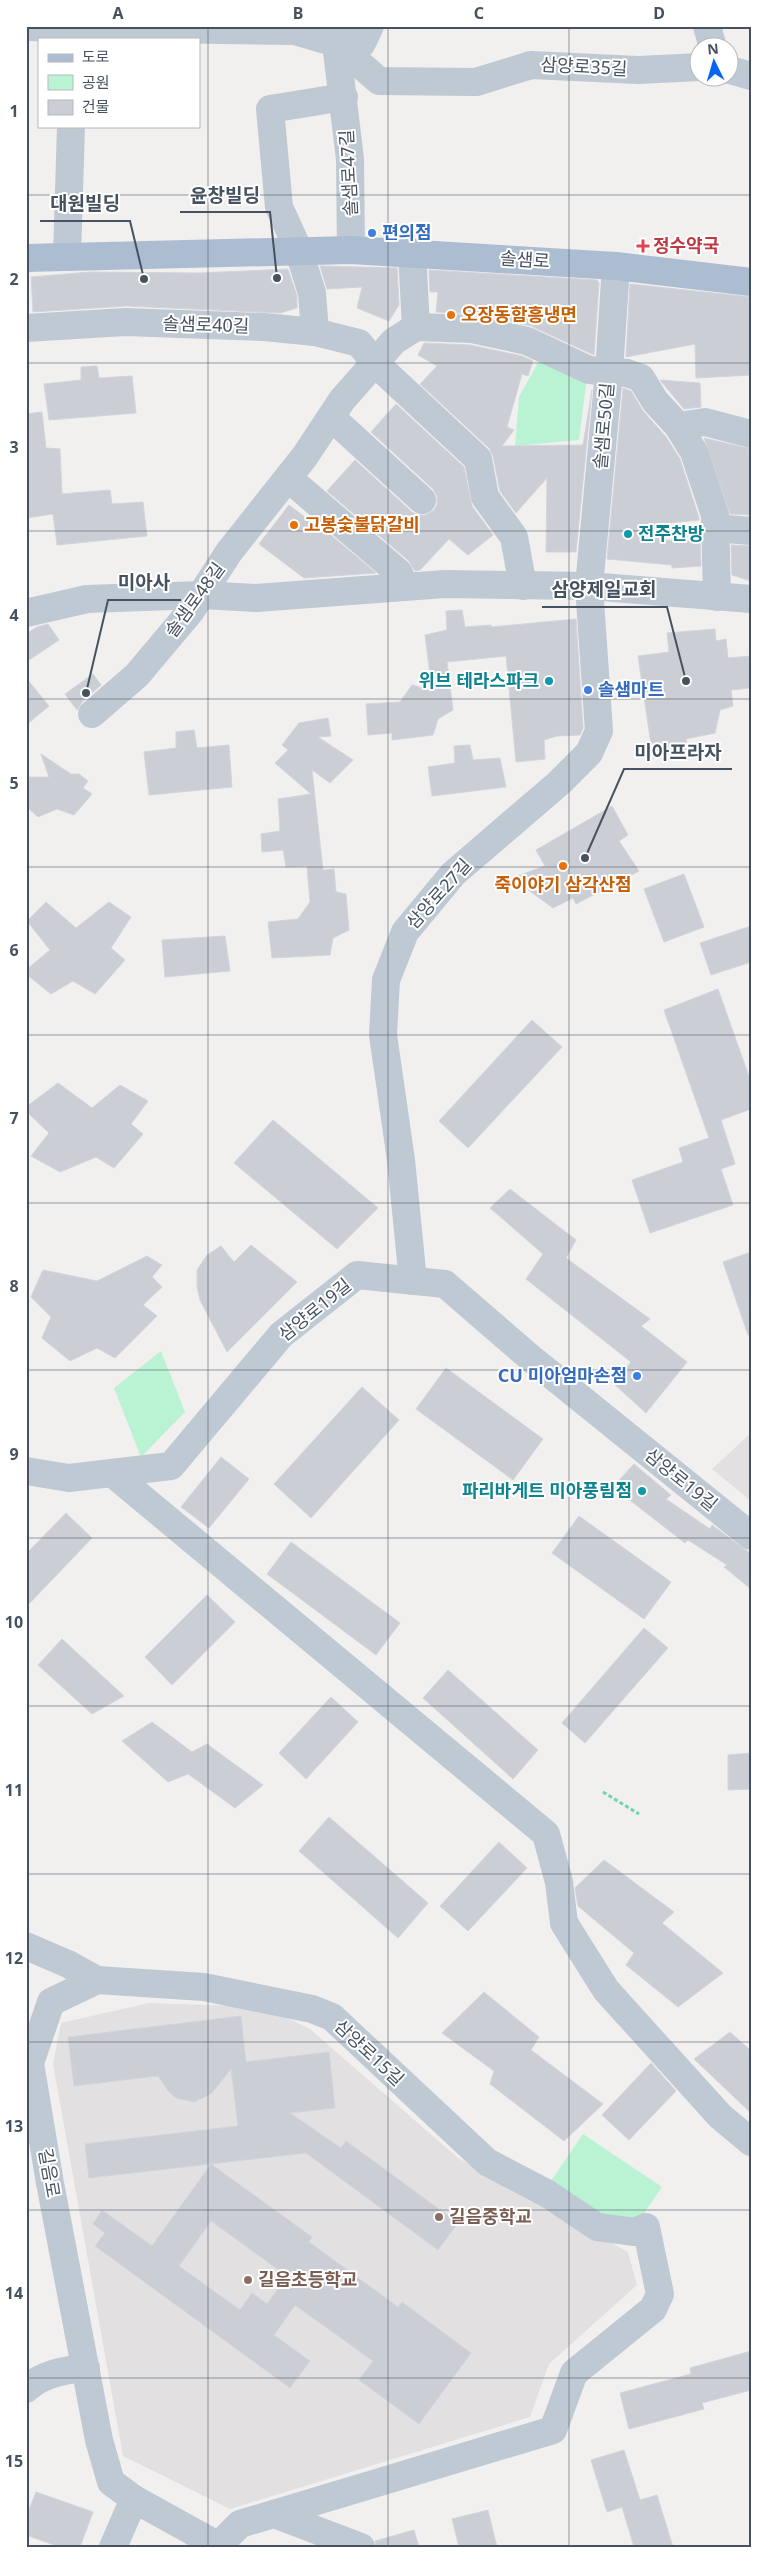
<svg xmlns="http://www.w3.org/2000/svg" width="777" height="2573" viewBox="0 0 777 2573" font-family="'Noto Sans','Noto Sans KR',sans-serif">
  <style>
    .education { fill: #e3e0e1 }
    .green { fill: #baf3d3 }
    .building { fill: #cbced4; stroke: #d3d5dc; fill-rule: evenodd }
    .lines { fill: none; stroke-linecap: round; stroke-linejoin: round }
    .path { stroke: #6fd4a7; stroke-width: 3; stroke-dasharray: 4 2.5; stroke-linecap: butt }
    .minor { stroke: #bfc9d3; stroke-width: 28 }
    .major { stroke: #adbdd1; stroke-width: 28 }
    .grid { fill: none; stroke: #46525f; stroke-width: 1; stroke-opacity: 0.55 }
    .shop-dot { fill: #3f7fe0; stroke: #fff; stroke-width: 2 }
    .health-dot { fill: #e0444e; stroke: #fff; stroke-width: 2 }
    .food-dot { fill: #e8710a; stroke: #fff; stroke-width: 2 }
    .culture-dot { fill: #0f9aa8; stroke: #fff; stroke-width: 2 }
    .education-dot { fill: #8d6e63; stroke: #fff; stroke-width: 2 }
    .labels { text-anchor: middle; stroke-width: 4; stroke-linejoin: round; paint-order: stroke }
    .street-label { font-size: 18px; fill: #46525f; stroke: #fff }
    .shop-label { font-size: 18px; font-weight: bold; fill: #366cbe; stroke: #fff; text-anchor: start }
    .health-label { font-size: 18px; font-weight: bold; fill: #be3a42; stroke: #fff; text-anchor: start }
    .food-label { font-size: 18px; font-weight: bold; fill: #c56008; stroke: #fff; text-anchor: start }
    .culture-label { font-size: 18px; font-weight: bold; fill: #0d838f; stroke: #fff; text-anchor: end }
    .education-label { font-size: 18px; font-weight: bold; fill: #785e54; stroke: #fff; text-anchor: start }
    .leader { fill: none; stroke: #46525f; stroke-width: 2 }
    .callout-dot { fill: #46525f; stroke: #fff; stroke-width: 2 }
    .callout-label { font-size: 19px; text-anchor: middle; font-weight: bold; fill: #46525f; stroke: #fff; stroke-width: 4; stroke-linejoin: round; paint-order: stroke }
    .neatline { fill: none; stroke: #46525f; stroke-width: 2 }
    .grid-label { font-size: 16px; text-anchor: middle; font-weight: bold; fill: #46525f }
  </style>
  <rect width="100%" height="100%" fill="#f2efef"/>
  <g class="education">
    <polygon points="751,1433 751,1501 712,1469"/>
    <polygon points="149,2003 265,2007 310,2029 458,2158 628,2252 637,2285 549,2364 530,2417 230,2509 123,2456 53,2064 61,2023"/>
  </g>
  <g class="green">
    <polygon points="541,357 587,377 579,440 515,446 519,397"/>
    <polygon points="161,1351 185,1412 141,1457 114,1388"/>
    <polygon points="583,2134 662,2187 629,2235 551,2181"/>
  </g>
  <g class="building">
    <polygon points="320,266 397,268 399,305 389,321 357,308 362,287 327,289"/>
    <polygon points="288,269 297,296 297,308 280,313 126,306 33,312 31,277 90,272 198,273"/>
    <polygon points="429,270 597,280 599,283 594,355 531,326 475,314 436,312 438,292 430,292"/>
    <polygon points="630,284 751,297 751,375 696,378 695,344 626,357"/>
    <polygon points="424,343 470,345 522,356 533,361 528,376 522,374 507,427 514,430 502,446 583,445 592,390 576,552 546,552 547,478 516,513 500,491 493,456 489,448 420,384 437,366 418,355"/>
    <polygon points="97,366 99,378 132,376 136,413 49,420 44,384 81,380 81,367"/>
    <polygon points="660,380 700,383 701,407 684,409"/>
    <polygon points="623,388 631,391 643,411 666,437 680,459 699,518 699,520 659,524 659,540 700,541 701,566 672,568 672,565 607,559"/>
    <polygon points="396,404 464,467 472,506 493,535 468,555 449,539 420,570 415,571 409,561 327,491 355,460 412,512 418,515 426,515 434,510 437,504 437,496 433,489 371,432"/>
    <polygon points="42,412 46,448 60,449 62,494 110,490 112,504 143,502 147,536 57,545 53,514 26,518 26,414"/>
    <polygon points="704,438 751,449 751,515 730,514"/>
    <polygon points="289,505 305,517 307,515 376,573 304,578 259,544"/>
    <polygon points="731,545 751,546 751,581 732,575"/>
    <polygon points="462,610 465,627 491,625 491,627 576,619 583,728 580,735 557,736 544,740 545,759 516,762 506,656 447,662 453,710 438,719 433,735 392,740 392,733 368,735 366,704 400,702 412,685 432,691 425,635 447,630 446,611"/>
    <polygon points="48,624 59,640 26,662 26,634 37,627"/>
    <polygon points="715,629 716,641 726,639 728,658 751,656 751,688 731,690 733,706 720,710 715,733 686,739 688,753 653,758 638,656 669,652 667,633"/>
    <polygon points="93,674 101,685 82,702 77,710 65,694"/>
    <polygon points="26,678 49,706 26,725"/>
    <polygon points="328,718 331,736 318,737 353,760 330,783 312,770 323,870 334,869 336,892 346,894 349,930 333,938 330,955 272,958 268,922 298,919 310,902 307,866 286,867 283,850 262,852 261,834 280,831 278,799 311,794 275,763 288,750 282,745 299,723"/>
    <polygon points="194,730 197,748 229,745 232,787 149,795 144,752 176,748 176,732"/>
    <polygon points="470,745 473,760 500,758 506,787 432,796 428,767 455,763 454,746"/>
    <polygon points="41,754 71,774 79,774 88,781 83,788 92,794 74,815 57,809 38,817 26,806 26,777 49,777"/>
    <polygon points="612,806 628,835 619,841 639,871 576,904 573,898 553,908 512,878 545,866 536,850"/>
    <polygon points="684,874 704,927 664,942 644,889"/>
    <polygon points="46,902 76,928 109,902 131,917 111,948 125,960 95,994 73,981 51,994 26,974 26,970 50,950 27,921"/>
    <polygon points="751,926 751,962 711,975 700,943"/>
    <polygon points="225,936 230,971 165,977 162,940"/>
    <polygon points="718,989 751,1082 751,1109 721,1120 735,1164 721,1169 733,1205 650,1233 632,1180 683,1162 679,1148 709,1138 664,1010"/>
    <polygon points="532,1020 562,1047 468,1148 439,1121"/>
    <polygon points="58,1083 92,1108 120,1085 148,1101 131,1124 143,1134 114,1168 96,1157 60,1172 31,1156 49,1133 26,1111 26,1107"/>
    <polygon points="273,1120 378,1208 337,1249 234,1163"/>
    <polygon points="510,1189 576,1240 566,1258 650,1319 641,1326 687,1362 646,1413 613,1383 631,1362 526,1279 543,1254 490,1208"/>
    <polygon points="251,1245 297,1282 227,1352 200,1300 197,1287 197,1270 207,1255 221,1246 234,1262"/>
    <polygon points="751,1252 751,1335 748,1335 723,1262"/>
    <polygon points="147,1256 162,1265 152,1277 162,1287 143,1305 157,1316 115,1358 97,1348 70,1361 42,1338 51,1317 31,1297 43,1270 97,1281"/>
    <polygon points="446,1368 543,1439 513,1480 416,1409"/>
    <polygon points="362,1387 399,1420 311,1518 274,1484"/>
    <polygon points="221,1457 249,1479 209,1528 181,1507"/>
    <polygon points="634,1464 671,1495 666,1499 710,1529 712,1525 751,1554 751,1589 724,1567 727,1565 688,1540 685,1543 613,1487"/>
    <polygon points="66,1513 92,1538 26,1607 26,1554"/>
    <polygon points="579,1516 671,1582 644,1619 552,1553"/>
    <polygon points="291,1542 400,1623 376,1655 267,1574"/>
    <polygon points="207,1595 235,1622 172,1685 145,1657"/>
    <polygon points="644,1628 668,1648 585,1743 562,1723"/>
    <polygon points="62,1639 124,1696 92,1714 38,1665"/>
    <polygon points="448,1670 538,1750 513,1779 423,1698"/>
    <polygon points="331,1697 358,1722 306,1779 279,1753"/>
    <polygon points="152,1722 192,1752 207,1744 263,1785 235,1808 188,1774 168,1782 122,1741"/>
    <polygon points="751,1753 751,1789 728,1790 728,1755"/>
    <polygon points="329,1817 428,1903 398,1938 299,1851"/>
    <polygon points="499,1842 527,1868 468,1931 440,1906"/>
    <polygon points="604,1860 674,1912 662,1923 723,1973 678,2007 626,1965 634,1953 578,1906 575,1888"/>
    <polygon points="484,1992 539,2037 531,2050 603,2104 564,2141 490,2084 494,2071 442,2033"/>
    <polygon points="241,2016 246,2062 329,2052 335,2108 290,2113 341,2148 346,2141 458,2223 438,2250 306,2153 89,2178 85,2144 238,2126 231,2069 211,2094 194,2102 176,2098 169,2092 158,2076 74,2086 68,2037"/>
    <polygon points="730,2032 751,2051 751,2113 694,2059"/>
    <polygon points="651,2063 676,2091 629,2140 602,2115"/>
    <path d="M211,2164L312,2237L309,2242L398,2307L402,2302L471,2353L419,2424L359,2380L373,2361L295,2305L274,2335L310,2361L290,2388L95,2246L105,2233L93,2224L102,2210L152,2246ZM211,2221L287,2276L267,2304L252,2293L240,2310L179,2266Z"/>
    <polygon points="751,2351 751,2390 702,2403 704,2409 629,2429 620,2393 691,2374 690,2368"/>
    <polygon points="624,2450 640,2500 657,2495 673,2547 634,2547 622,2507 607,2512 591,2460"/>
    <polygon points="36,2492 93,2512 80,2547 60,2547 26,2535 26,2517"/>
    <polygon points="488,2510 497,2547 459,2547 452,2519"/>
    <polygon points="414,2530 419,2547 376,2547 375,2541"/>
  </g>
  <g class="lines">
    <polyline class="path" points="603,1792 639,1814"/>
    <g class="minor">
      <polyline points="707,26 713,48"/>
      <polyline points="26,27 295,31 336,43 362,43 370,26"/>
      <polyline points="335,35 350,159 351,250"/>
      <polyline points="336,43 379,81 476,82 531,65 638,70 700,67"/>
      <polyline points="730,70 751,76"/>
      <polyline points="412,252 416,327"/>
      <polyline points="67,257 71,126"/>
      <polyline points="416,327 472,329 527,341 589,370 627,373 641,378 655,401 678,426 705,422 751,434"/>
      <polyline points="26,328 125,322 264,327 315,332 359,343 375,363 478,459 485,497 514,537 523,586"/>
      <polyline points="315,332 312,293 299,251 279,207 270,109 344,97"/>
      <polyline points="331,417 422,500"/>
      <polyline points="678,426 694,452 715,515 717,597"/>
      <polyline points="288,478 399,573 404,587"/>
      <polyline points="715,528 751,531"/>
      <polyline points="26,613 87,599 201,595 256,598 445,584 589,586 751,599"/>
      <polyline points="92,714 137,675 190,612 229,552 305,456 342,400 394,341 416,327"/>
      <polyline points="413,1281 401,1160 383,1035 386,980 405,932 453,874 559,783 589,753 599,731 589,586 609,372 616,266"/>
      <polyline points="26,1471 69,1478 171,1466 281,1335 357,1275 445,1284 533,1360 751,1536"/>
      <polyline points="112,1473 546,1834 559,1882 564,1923 606,1990 720,2116 751,2142"/>
      <polyline points="26,1946 68,1964 97,1980 204,1987 312,2009 332,2017 487,2162 548,2194 597,2227 635,2232 646,2227 660,2294 653,2309 574,2373 553,2430 240,2524 219,2545"/>
      <polyline points="97,1980 51,2002 30,2063 50,2183 99,2440 111,2482 134,2499 221,2547"/>
      <path d="M26,2389C42,2374 64,2370 86,2368"/>
      <polyline points="274,2514 361,2547"/>
      <polyline points="113,2547 134,2499"/>
    </g>
    <polyline class="major" points="26,258 351,250 616,266 751,282"/>
  </g>
  <path class="grid" d="M208,26V2547M388,26V2547M569,26V2547M26,195H751M26,363H751M26,531H751M26,699H751M26,867H751M26,1035H751M26,1203H751M26,1370H751M26,1538H751M26,1706H751M26,1874H751M26,2042H751M26,2210H751M26,2378H751"/>
  <g class="shop-dot">
    <circle cx="372" cy="233" r="5"/>
    <circle cx="588" cy="690" r="5"/>
    <circle cx="637" cy="1376" r="5"/>
  </g>
  <path class="health-dot" d="M640.5 238.5h5v5h5v5h-5v5h-5v-5h-5v-5h5z"/>
  <g class="food-dot">
    <circle cx="451" cy="315" r="5"/>
    <circle cx="294" cy="525" r="5"/>
    <circle cx="563" cy="866" r="5"/>
  </g>
  <g class="culture-dot">
    <circle cx="628" cy="534" r="5"/>
    <circle cx="549" cy="681" r="5"/>
    <circle cx="642" cy="1491" r="5"/>
  </g>
  <g class="education-dot">
    <circle cx="439" cy="2217" r="5"/>
    <circle cx="248" cy="2280" r="5"/>
  </g>
  <g class="labels">
    <g class="street-label">
      <text transform="translate(584 67) rotate(3)" y="6">삼양로35길</text>
      <text transform="translate(349 173) rotate(-93)" y="6">솔샘로47길</text>
      <text transform="translate(525 260) rotate(4)" y="6">솔샘로</text>
      <text transform="translate(206 325) rotate(2)" y="6">솔샘로40길</text>
      <text transform="translate(604 426) rotate(-85)" y="6">솔샘로50길</text>
      <text transform="translate(195 600) rotate(-54)" y="6">솔샘로48길</text>
      <text transform="translate(439 894) rotate(-48)" y="6">삼양로27길</text>
      <text transform="translate(315 1310) rotate(-39)" y="6">삼양로19길</text>
      <text transform="translate(681 1480) rotate(39)" y="6">삼양로19길</text>
      <text transform="translate(369 2053) rotate(43)" y="6">삼양로15길</text>
      <text transform="translate(49 2173) rotate(80)" y="6">길음로</text>
    </g>
    <g class="shop-label">
      <text x="382" y="239">편의점</text>
      <text x="598" y="696">솔샘마트</text>
      <text x="627" y="1382" text-anchor="end">CU 미아엄마손점</text>
    </g>
    <g class="health-label">
      <text x="653" y="252">정수약국</text>
    </g>
    <g class="food-label">
      <text x="461" y="321">오장동함흥냉면</text>
      <text x="304" y="531">고봉숯불닭갈비</text>
      <text x="563" y="891" text-anchor="middle">죽이야기 삼각산점</text>
    </g>
    <g class="culture-label">
      <text x="638" y="540" text-anchor="start">전주찬방</text>
      <text x="539" y="687">위브 테라스파크</text>
      <text x="632" y="1497">파리바게트 미아풍림점</text>
    </g>
    <g class="education-label">
      <text x="449" y="2223">길음중학교</text>
      <text x="258" y="2286">길음초등학교</text>
    </g>
  </g>
  <path class="leader" d="M277 278L270 212H180M144 279L130 221H40M86 693L108 600H181M686 681L667 607H542M585 858L624 769H732"/>
  <g class="callout-dot">
    <circle cx="277" cy="278" r="5"/>
    <circle cx="144" cy="279" r="5"/>
    <circle cx="86" cy="693" r="5"/>
    <circle cx="686" cy="681" r="5"/>
    <circle cx="585" cy="858" r="5"/>
  </g>
  <g class="callout-label">
    <text x="225" y="202">윤창빌딩</text>
    <text x="85" y="210">대원빌딩</text>
    <text x="144" y="589">미아사</text>
    <text x="604" y="596">삼양제일교회</text>
    <text x="678" y="759">미아프라자</text>
  </g>
  <rect width="777" height="2573" fill="none" stroke="#ffffff" stroke-width="55"/>
  <rect x="38" y="38" width="162" height="90" fill="#ffffff" stroke="#b5babf"/>
  <rect x="48" y="54" width="25" height="8" fill="#adbdd1" stroke="#b5babf"/>
  <text x="82" y="62" font-size="15" fill="#46525f">도로</text>
  <rect x="48" y="75" width="25" height="15" fill="#baf3d3" stroke="#b5babf"/>
  <text x="82" y="88" font-size="15" fill="#46525f">공원</text>
  <rect x="48" y="100" width="25" height="15" fill="#cbced4" stroke="#b5babf"/>
  <text x="82" y="112" font-size="15" fill="#46525f">건물</text>
  <g transform="translate(714 62) rotate(355)"><circle r="24" fill="#ffffff" stroke="#b5babf"/>
  <path d="M0-4L9 19L0 12L-9 19Z" fill="#0964f3"/>
  <text y="-8" font-size="14" font-weight="bold" text-anchor="middle" fill="#46525f">N</text>
  </g>
  <rect x="28" y="28" width="722" height="2518" class="neatline"/>
  <g class="grid-label">
    <text x="118" y="19">A</text>
    <text x="298" y="19">B</text>
    <text x="479" y="19">C</text>
    <text x="659" y="19">D</text>
    <text x="14" y="117">1</text>
    <text x="14" y="285">2</text>
    <text x="14" y="453">3</text>
    <text x="14" y="621">4</text>
    <text x="14" y="789">5</text>
    <text x="14" y="956">6</text>
    <text x="14" y="1124">7</text>
    <text x="14" y="1292">8</text>
    <text x="14" y="1460">9</text>
    <text x="14" y="1628">10</text>
    <text x="14" y="1796">11</text>
    <text x="14" y="1964">12</text>
    <text x="14" y="2132">13</text>
    <text x="14" y="2299">14</text>
    <text x="14" y="2467">15</text>
  </g>
</svg>
